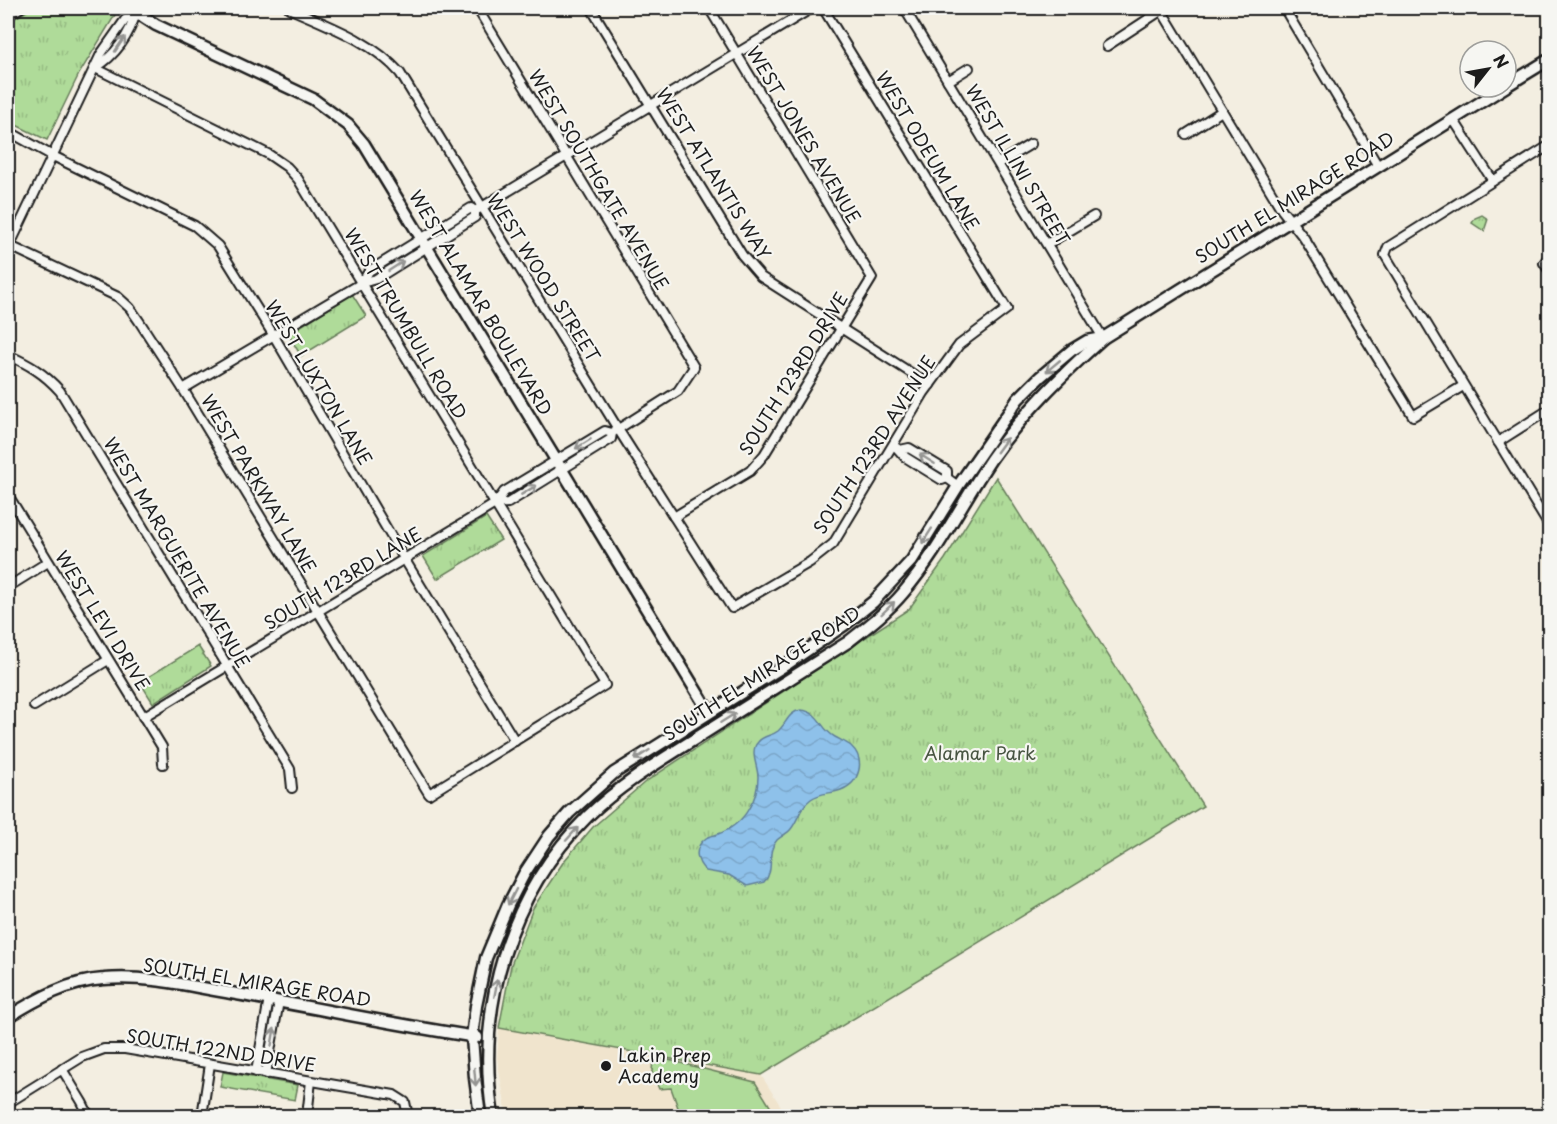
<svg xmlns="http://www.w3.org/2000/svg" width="1557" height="1124" viewBox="0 0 1557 1124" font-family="'Playpen Sans',sans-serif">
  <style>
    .built { fill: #f0e4cd }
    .green { fill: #afdb99; stroke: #667c5a; stroke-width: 1.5 }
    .park { fill: url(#park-tufts); stroke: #667c5a; stroke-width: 1.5 }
    .water { fill: url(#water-waves); stroke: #607f98; stroke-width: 1.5 }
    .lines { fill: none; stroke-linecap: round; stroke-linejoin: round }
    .street-casing { stroke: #1c1c1c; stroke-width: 12 }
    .secondary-casing { stroke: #1c1c1c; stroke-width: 15 }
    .street { stroke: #f6f6f2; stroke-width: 8 }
    .secondary { stroke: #f6f6f2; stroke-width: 10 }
    .oneway { stroke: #949492 }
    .poi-dot { fill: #1c1c1c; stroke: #f6f6f2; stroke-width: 2 }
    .labels { text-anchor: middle; stroke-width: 4.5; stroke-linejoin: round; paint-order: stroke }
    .street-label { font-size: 18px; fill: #1c1c1c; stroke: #f6f6f2 }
    .park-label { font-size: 18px; fill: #485542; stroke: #f6f6f2 }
    .poi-label { font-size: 18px; fill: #1c1c1c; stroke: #f6f6f2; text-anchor: start }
  </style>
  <defs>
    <pattern id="park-tufts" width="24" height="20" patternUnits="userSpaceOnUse" patternTransform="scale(1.5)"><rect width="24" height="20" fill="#afdb99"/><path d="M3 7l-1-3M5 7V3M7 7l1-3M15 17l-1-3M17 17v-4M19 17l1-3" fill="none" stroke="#96bb83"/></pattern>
    <pattern id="water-waves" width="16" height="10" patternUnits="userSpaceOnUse" patternTransform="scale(1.5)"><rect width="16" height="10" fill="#8ec1ea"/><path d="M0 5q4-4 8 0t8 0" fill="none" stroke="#7aa5c8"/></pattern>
  </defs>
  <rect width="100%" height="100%" fill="#f3eee1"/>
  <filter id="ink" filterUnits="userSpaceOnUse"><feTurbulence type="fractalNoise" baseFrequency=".0167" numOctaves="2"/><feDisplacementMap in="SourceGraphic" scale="12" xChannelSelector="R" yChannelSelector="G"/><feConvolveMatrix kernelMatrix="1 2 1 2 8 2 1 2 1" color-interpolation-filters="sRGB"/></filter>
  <g filter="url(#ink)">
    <polygon class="built" points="499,1028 761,1075 787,1116 507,1116 497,1058"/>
    <polygon class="green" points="653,1056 755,1082 776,1116 681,1116 671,1088 659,1089 652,1072"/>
    <g class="park">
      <polygon points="32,8 105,8 115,15 79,74 47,140 16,125 8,118 8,22"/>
      <polygon points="1482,215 1488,219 1484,231 1472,223 1475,218"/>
      <polygon points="352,294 366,316 301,356 288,334"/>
      <polygon points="996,477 1203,806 761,1075 499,1028 511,965 533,908 564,861 593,827 645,782 909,609 945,559"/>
      <polygon points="486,517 501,540 437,579 423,556"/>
      <polygon points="198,646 211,666 153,703 140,682"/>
      <polygon points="223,1072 298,1085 295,1100 220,1087"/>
    </g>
    <path class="water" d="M801,710C821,712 819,728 835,737C840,740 846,742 851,746C866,760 860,783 841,790C831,794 821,792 811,799C799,808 799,819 791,829C787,834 781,836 777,840C765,853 776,870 764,882L747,886L729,875L706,871C696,862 693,848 705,839C708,836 713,836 718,834C730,830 743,820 749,808C755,799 758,788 758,777C758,766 749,751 758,742C763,735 772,736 778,731C787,723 788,712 801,710Z"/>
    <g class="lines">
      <g class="street-casing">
        <g id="street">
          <path d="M289,8C328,26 371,40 400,73L618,429L732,608L810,562L833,544L924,393L959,345L1007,309L823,8"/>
          <polyline points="477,8 694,367 678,391 612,433 611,439 508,503 495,504"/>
          <polyline points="591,8 742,255 761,277 930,385"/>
          <polyline points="904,8 1103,338"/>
          <polyline points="1160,8 1282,210 1304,238 1413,416 1463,386"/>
          <polyline points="1284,8 1378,166"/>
          <polyline points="8,15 20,8"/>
          <polyline points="1107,46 1162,10"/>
          <path d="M95,68C115,56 130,35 136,12"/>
          <polyline points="948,81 969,68"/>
          <polyline points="1453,119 1493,181"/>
          <polyline points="8,131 51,155 195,226 218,246 274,336 405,560 515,741"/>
          <polyline points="1186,134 1222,111"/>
          <polyline points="1550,145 1388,247 1385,255 1546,521 1550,519"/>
          <polyline points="999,163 1031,144"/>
          <polyline points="1047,244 1094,216"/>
          <polyline points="8,245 118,297 130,308 139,321 183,389 429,794 605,685 298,179 287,167 268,154 95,68"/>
          <polyline points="8,249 101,54 125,20 136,12"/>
          <polyline points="1550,255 1544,263 1550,272"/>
          <polyline points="362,283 369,271 471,208 475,211 482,207 812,8"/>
          <path d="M8,355C28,364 44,373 60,391L290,769L292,788"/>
          <polyline points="183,389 362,283 376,279 475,217 475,211"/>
          <polyline points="1498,442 1550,409"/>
          <polyline points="897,448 905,457 942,480 947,478"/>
          <polyline points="900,450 909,448 947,471 947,478 958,486"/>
          <polyline points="8,495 162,747 163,764"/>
          <polyline points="674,517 750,471 764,455 872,278 709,8"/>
          <polyline points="8,587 48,562"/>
          <polyline points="34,706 108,660"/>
          <polyline points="143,717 495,504 504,492 605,431 612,433"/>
          <polyline points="62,1069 82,1102 89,1116"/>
          <polyline points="256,1072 269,999"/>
          <polyline points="266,1074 279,1001"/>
          <polyline points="8,1103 82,1057 104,1049 125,1049 394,1095 405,1102 408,1116"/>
          <polyline points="202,1116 210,1064"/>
          <polyline points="307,1116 311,1081"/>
        </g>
      </g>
      <g class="secondary-casing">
        <g id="secondary">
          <polyline points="130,8 156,25 313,99 348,125 364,144 709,712"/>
          <polyline points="1506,86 1550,59"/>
          <path d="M8,1017C37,999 69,981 104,979C146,975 189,986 231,993C313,1007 395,1025 477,1037"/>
          <polyline points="480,1116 475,1078 472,1037 476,1006 486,958 508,905 524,874 549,836 569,813 614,773 787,664 844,625 873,602 912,560 958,486 1018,399 1040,377 1072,350 1087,341 1103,338"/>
          <path d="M493,1116C475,1008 509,894 588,816C622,783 665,758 706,732C753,702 801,672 848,642C867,627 887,612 903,593C938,552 961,504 991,459C1023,413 1062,375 1103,338L1505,87"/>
        </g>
      </g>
      <use href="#street" class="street"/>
      <use href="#secondary" class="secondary"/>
    </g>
    <defs><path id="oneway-shaft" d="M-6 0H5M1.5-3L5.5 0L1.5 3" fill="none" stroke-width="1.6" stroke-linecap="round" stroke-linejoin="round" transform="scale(1.5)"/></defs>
    <g class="oneway">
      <use href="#oneway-shaft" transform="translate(120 44) rotate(-56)"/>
      <use href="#oneway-shaft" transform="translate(396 266) rotate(-33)"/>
      <use href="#oneway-shaft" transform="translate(1053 366) rotate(140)"/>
      <use href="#oneway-shaft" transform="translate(583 444) rotate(148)"/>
      <use href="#oneway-shaft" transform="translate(1002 445) rotate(-54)"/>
      <use href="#oneway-shaft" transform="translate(927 459) rotate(-148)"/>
      <use href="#oneway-shaft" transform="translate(529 490) rotate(-31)"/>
      <use href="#oneway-shaft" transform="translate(927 536) rotate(123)"/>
      <use href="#oneway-shaft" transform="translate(888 608) rotate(-44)"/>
      <use href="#oneway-shaft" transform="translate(728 718) rotate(-32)"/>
      <use href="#oneway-shaft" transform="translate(642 755) rotate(147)"/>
      <use href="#oneway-shaft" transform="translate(572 834) rotate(-48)"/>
      <use href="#oneway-shaft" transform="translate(512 897) rotate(117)"/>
      <use href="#oneway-shaft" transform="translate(496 988) rotate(-79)"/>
      <use href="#oneway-shaft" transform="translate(273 1037) rotate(-80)"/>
      <use href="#oneway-shaft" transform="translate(475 1077) rotate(85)"/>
    </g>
  </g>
  <circle class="poi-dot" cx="606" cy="1066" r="6"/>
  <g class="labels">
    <g class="street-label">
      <text transform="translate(803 135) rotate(59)" y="6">WEST JONES AVENUE</text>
      <text transform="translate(927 151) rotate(59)" y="6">WEST ODEUM LANE</text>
      <text transform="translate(1017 165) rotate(59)" y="6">WEST ILLINI STREET</text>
      <text transform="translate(713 174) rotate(58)" y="6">WEST ATLANTIS WAY</text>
      <text transform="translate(598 180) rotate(59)" y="6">WEST SOUTHGATE AVENUE</text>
      <text transform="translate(1295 198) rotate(-32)" y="6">SOUTH EL MIRAGE ROAD</text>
      <text transform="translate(543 278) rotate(58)" y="6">WEST WOOD STREET</text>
      <text transform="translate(480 303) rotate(59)" y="6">WEST ALAMAR BOULEVARD</text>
      <text transform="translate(405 324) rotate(59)" y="6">WEST TRUMBULL ROAD</text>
      <text transform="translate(794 374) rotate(-58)" y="6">SOUTH 123RD DRIVE</text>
      <text transform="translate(318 383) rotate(59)" y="6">WEST LUXTON LANE</text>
      <text transform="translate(875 445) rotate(-57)" y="6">SOUTH 123RD AVENUE</text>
      <text transform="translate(258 484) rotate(59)" y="6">WEST PARKWAY LANE</text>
      <text transform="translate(176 553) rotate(59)" y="6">WEST MARGUERITE AVENUE</text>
      <text transform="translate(343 579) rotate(-31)" y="6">SOUTH 123RD LANE</text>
      <text transform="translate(102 621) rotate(58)" y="6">WEST LEVI DRIVE</text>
      <text transform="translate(762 674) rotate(-33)" y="6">SOUTH EL MIRAGE ROAD</text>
      <text transform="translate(257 983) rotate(9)" y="6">SOUTH EL MIRAGE ROAD</text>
      <text transform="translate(221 1051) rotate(9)" y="6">SOUTH 122ND DRIVE</text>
    </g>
    <g class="park-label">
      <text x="980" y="760">Alamar Park</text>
    </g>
    <g class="poi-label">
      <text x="618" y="1062">Lakin Prep<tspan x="618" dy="21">Academy</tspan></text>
    </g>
  </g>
  <rect width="1557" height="1124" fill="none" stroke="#f6f6f2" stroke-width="30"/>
  <rect x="15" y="15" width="1527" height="1094" fill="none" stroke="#1c1c1c" stroke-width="2" filter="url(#ink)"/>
  <g transform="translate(1488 69) rotate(59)"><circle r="28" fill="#f6f6f2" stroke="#9f9f9c" stroke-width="1.5"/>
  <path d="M0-4.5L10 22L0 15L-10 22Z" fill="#1c1c1c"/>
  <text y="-9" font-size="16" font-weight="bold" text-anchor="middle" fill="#1c1c1c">N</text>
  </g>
</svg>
